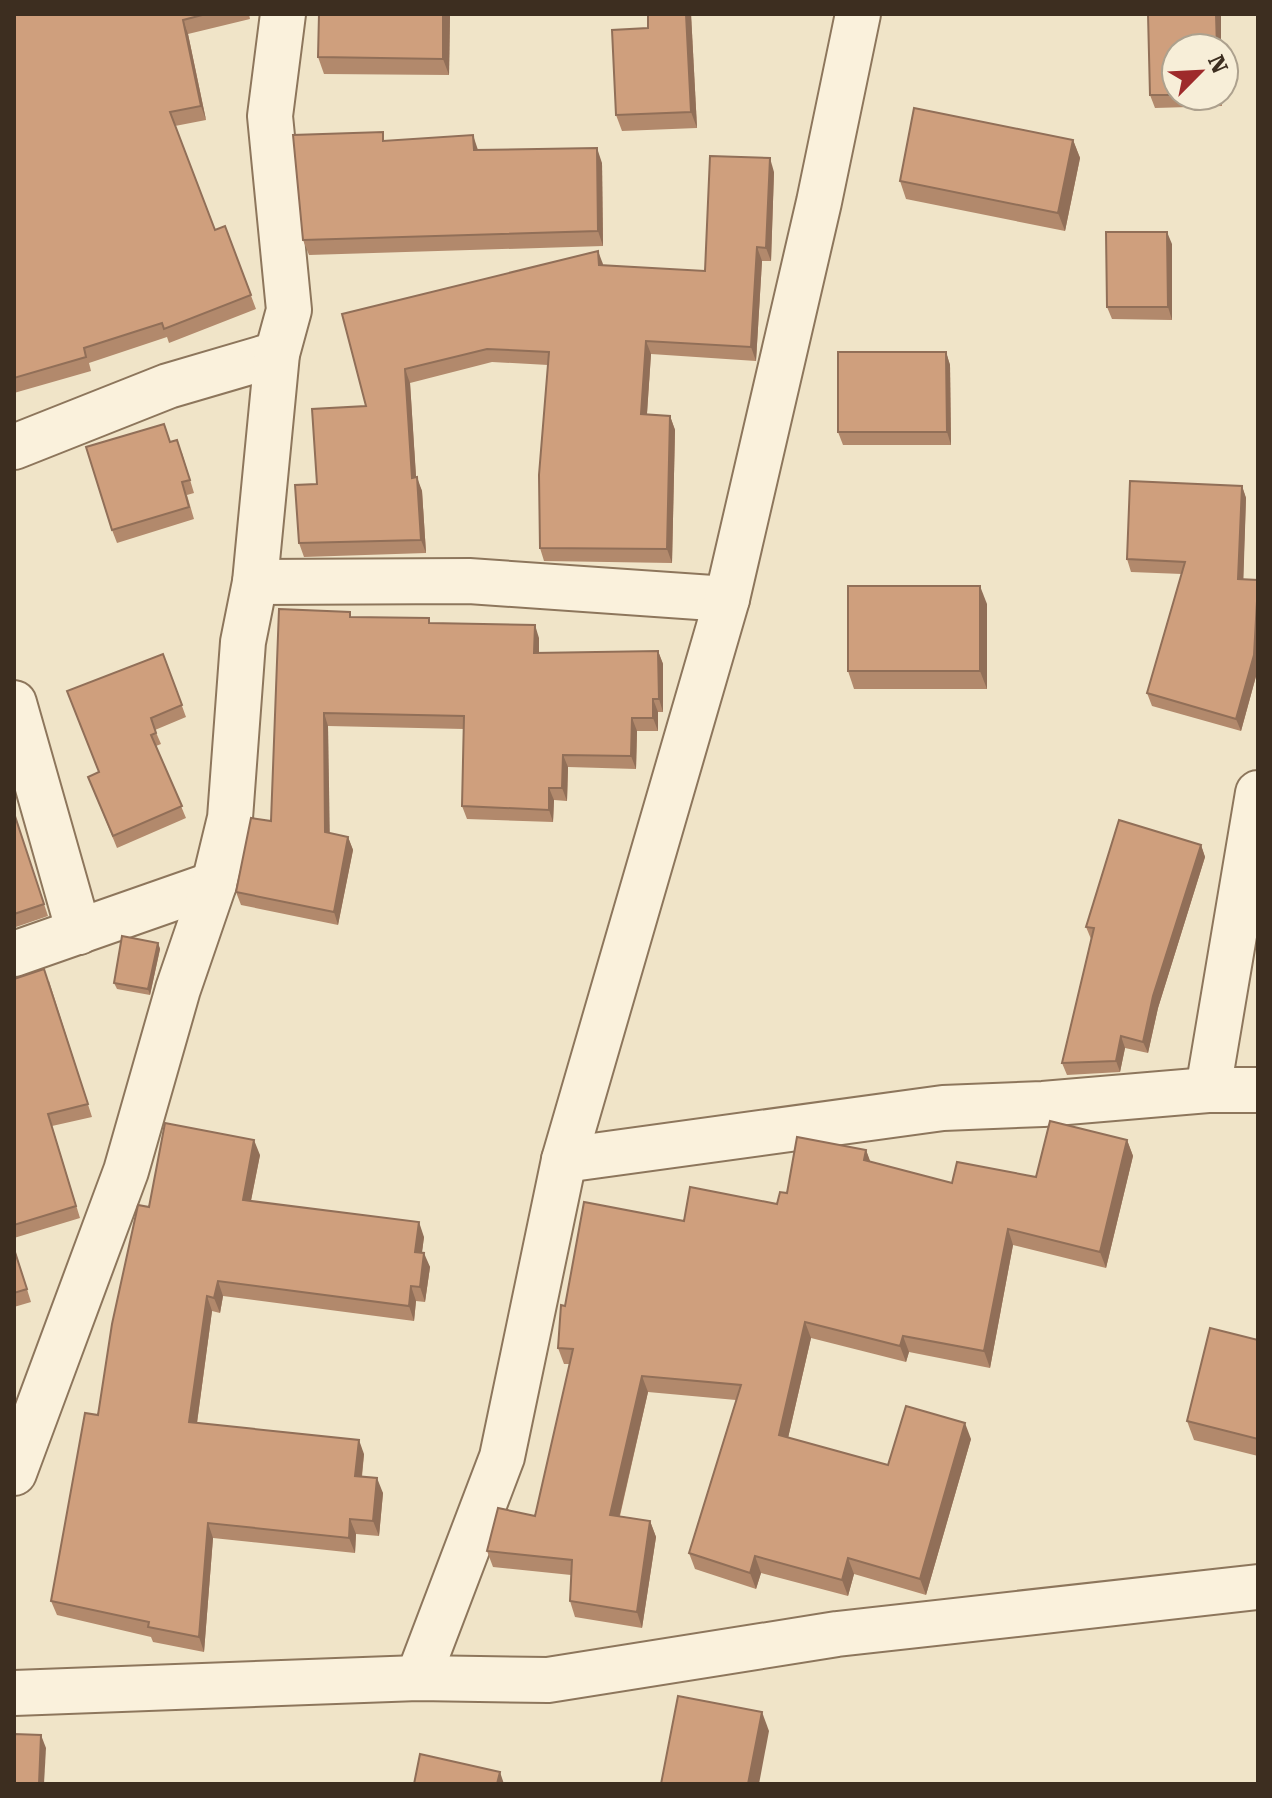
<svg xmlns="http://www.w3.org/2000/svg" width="1272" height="1798" font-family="'Roboto Serif',serif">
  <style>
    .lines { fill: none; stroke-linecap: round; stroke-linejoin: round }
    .minor-casing { stroke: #8d765c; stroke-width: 48 }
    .minor { stroke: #faf1dc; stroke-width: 44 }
    .wall { fill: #b2896c }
    .shaded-wall { fill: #916f58 }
    .building { fill: #cf9f7d; stroke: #916f58; stroke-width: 2 }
  </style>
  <rect width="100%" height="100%" fill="#f0e4c8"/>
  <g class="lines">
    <defs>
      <g id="minor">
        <polyline points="14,447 168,386 277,354"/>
        <polyline points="255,582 469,581 727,599"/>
        <polyline points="14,703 79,932"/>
        <polyline points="14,954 214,884"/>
        <polyline points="1208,1090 1258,793"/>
        <polyline points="564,1160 943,1108 1043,1104 1208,1090 1258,1090"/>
        <polyline points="14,1473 126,1171 178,989 214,884 230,818 243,642 255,582 277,354 289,310 270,116 283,14"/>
        <polyline points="418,1678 502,1457 564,1160 727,599 819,202 858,14"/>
        <polyline points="14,1693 418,1678 548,1680 837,1634 1258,1587"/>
      </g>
    </defs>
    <use href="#minor" class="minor-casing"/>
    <use href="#minor" class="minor"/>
  </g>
  <g class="wall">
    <polygon points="14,14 249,14 250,19 188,34 206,120 175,126 215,230 225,226 256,309 169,343 167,337 89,363 91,371 14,393"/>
    <polygon points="319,14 450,14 449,75 324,74 318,57"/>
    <polygon points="691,14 697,128 622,131 616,115"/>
    <polygon points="1148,14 1221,14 1221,48 1176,48 1176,96 1222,96 1222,106 1155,108 1150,95"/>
    <polygon points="1073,140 1080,158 1065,231 906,199 900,181"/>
    <polygon points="386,141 602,163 603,246 309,255 303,240"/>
    <polygon points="774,172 771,261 762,261 756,361 651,354 647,414 670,416 675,430 672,563 544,561 540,548 548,365 492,362 410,383 416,478 422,491 426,553 304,557 299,543 317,484 366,406 342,314 603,265 705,271"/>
    <polygon points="1172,244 1172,320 1112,319 1107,307"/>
    <polygon points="946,352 950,365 951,445 843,445 838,432"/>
    <polygon points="171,442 182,453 194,493 187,495 194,519 117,543 112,530"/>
    <polygon points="1242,486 1246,498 1243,579 1258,580 1258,669 1241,731 1152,706 1147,693 1182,574 1131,572 1127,559"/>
    <polygon points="987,604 987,689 854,689 848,671"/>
    <polygon points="352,617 431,623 539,638 539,653 658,651 663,664 663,712 658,712 658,731 637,731 636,769 568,767 567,801 554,800 553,822 467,819 462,806 464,729 328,726 329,833 348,837 353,850 338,925 241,905 236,892 271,821"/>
    <polygon points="163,654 186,717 155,730 161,744 156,746 186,818 117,848 88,777 99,772"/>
    <polygon points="14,813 48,916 16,927 14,923"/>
    <polygon points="1201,845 1205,857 1158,1008 1148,1053 1125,1048 1120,1072 1067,1075 1062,1063 1091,939 1086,927"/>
    <polygon points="158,943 160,949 150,995 117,989 114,983"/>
    <polygon points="14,979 49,981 92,1117 52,1126 80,1218 14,1238"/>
    <polygon points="1127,1140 1133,1156 1106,1268 1013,1245 990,1368 909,1352 906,1362 811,1338 788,1438 888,1465 971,1439 926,1595 854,1574 848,1596 761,1573 756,1589 695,1569 689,1553 736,1400 648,1392 620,1516 650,1521 656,1537 642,1628 575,1617 570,1601 571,1575 493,1567 487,1551 535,1516 570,1364 564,1364 558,1348 565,1306 684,1221 777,1204 787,1193 866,1150 870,1162 952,1183 1036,1177"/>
    <polygon points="260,1155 251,1201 424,1237 422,1252 430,1267 425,1302 416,1301 414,1321 223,1296 220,1313 212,1311 197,1423 364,1454 362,1477 383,1493 379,1536 356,1534 355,1553 213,1538 204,1652 153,1642 151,1637 57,1615 51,1601 149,1207"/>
    <polygon points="14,1247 31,1302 14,1307"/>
    <polygon points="1258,1340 1258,1456 1194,1440 1187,1421"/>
  </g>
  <g class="shaded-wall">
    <polygon points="443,14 450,14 449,75 443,59"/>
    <polygon points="686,14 691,14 697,128 691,112"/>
    <polygon points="1216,14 1221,14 1221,48 1217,48"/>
    <polygon points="183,20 188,34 206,120 201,106"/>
    <polygon points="473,135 478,150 474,150"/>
    <polygon points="1073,140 1080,158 1065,231 1058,213"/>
    <polygon points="597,148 602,163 603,246 598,231"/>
    <polygon points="770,158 774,172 771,261 766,248"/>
    <polygon points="1167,232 1172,244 1172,320 1168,307"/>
    <polygon points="757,247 762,261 756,361 751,347"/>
    <polygon points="598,251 603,264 604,278 599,265"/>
    <polygon points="646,341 651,354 646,427 641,414"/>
    <polygon points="946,352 950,365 951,445 947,432"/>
    <polygon points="405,369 410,383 417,491 412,478"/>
    <polygon points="670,416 675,430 672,563 667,549"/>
    <polygon points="417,477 422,491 426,553 421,540"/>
    <polygon points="1242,486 1246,498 1243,592 1238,579"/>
    <polygon points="1258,583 1258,669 1241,731 1236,719"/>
    <polygon points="980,586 987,604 987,689 980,671"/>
    <polygon points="535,625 539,638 539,666 534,653"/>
    <polygon points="658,651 663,664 663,712 659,699"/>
    <polygon points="653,699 658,712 658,731 653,718"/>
    <polygon points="324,713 328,726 330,845 325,832"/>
    <polygon points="632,718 637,731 636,769 631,756"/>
    <polygon points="563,755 568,767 567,801 562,788"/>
    <polygon points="549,788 554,800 553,822 549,810"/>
    <polygon points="348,837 353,850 338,925 334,912"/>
    <polygon points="1201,845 1205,857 1158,1008 1148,1053 1143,1042 1153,996"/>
    <polygon points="158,943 160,949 150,995 148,989"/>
    <polygon points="1121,1036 1125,1048 1120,1072 1116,1061"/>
    <polygon points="254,1140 260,1155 248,1215 243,1200"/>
    <polygon points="1127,1140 1133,1156 1106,1268 1100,1252"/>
    <polygon points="866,1150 872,1166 864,1160"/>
    <polygon points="419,1222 424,1237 420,1267 415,1252"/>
    <polygon points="1008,1229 1013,1245 990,1368 984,1351"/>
    <polygon points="424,1253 430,1267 425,1302 420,1287"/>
    <polygon points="218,1281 223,1296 220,1313 214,1298"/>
    <polygon points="411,1286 416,1301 414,1321 409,1306"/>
    <polygon points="207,1296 212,1311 195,1437 189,1422"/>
    <polygon points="805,1322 811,1338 785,1451 779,1435"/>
    <polygon points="903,1336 909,1352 906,1362 900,1346"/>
    <polygon points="642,1376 648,1392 616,1531 610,1515"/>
    <polygon points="965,1423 971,1439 926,1595 920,1579"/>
    <polygon points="359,1440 364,1454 360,1491 355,1476"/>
    <polygon points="377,1478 383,1493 379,1536 373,1521"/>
    <polygon points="350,1519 356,1534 355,1553 349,1538"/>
    <polygon points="650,1521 656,1537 642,1628 637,1612"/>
    <polygon points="208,1523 213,1538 204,1652 199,1637"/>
    <polygon points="755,1556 761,1573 756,1589 750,1573"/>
    <polygon points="848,1558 854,1574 848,1596 842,1580"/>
    <polygon points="762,1712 769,1731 759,1784 748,1784"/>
    <polygon points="41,1735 46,1748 44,1784 39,1784"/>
    <polygon points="500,1772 504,1784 497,1784"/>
  </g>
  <g class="building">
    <polygon points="14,14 206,14 183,20 201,106 170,112 215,230 225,226 251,295 164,329 162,323 84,348 86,357 14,378"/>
    <polygon points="319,14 443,14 443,59 318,57"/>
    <polygon points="648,14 686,14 691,112 616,115 612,30 648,28"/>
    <polygon points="1148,14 1216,14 1217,48 1176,48 1176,95 1150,95"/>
    <polygon points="914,108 1073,140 1058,213 900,181"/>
    <polygon points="383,132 383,141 473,135 474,150 597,148 598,231 303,240 293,135"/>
    <polygon points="710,156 770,158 766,248 757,247 751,347 646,341 641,414 670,416 667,549 540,548 539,475 549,352 487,349 405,369 412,478 417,477 421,540 299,543 295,485 317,484 312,409 366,406 342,314 598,251 599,265 705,271"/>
    <polygon points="1106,232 1167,232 1168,307 1107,307"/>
    <polygon points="838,352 946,352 947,432 838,432"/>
    <polygon points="164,424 170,442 177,440 190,480 182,482 189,507 112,530 86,447"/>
    <polygon points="1130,481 1242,486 1238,579 1258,580 1258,583 1254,655 1236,719 1147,693 1185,562 1127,559"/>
    <rect x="848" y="586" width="132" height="85"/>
    <polygon points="279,609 350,612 350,617 429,618 429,623 535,625 534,653 658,651 659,699 653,699 653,718 632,718 631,756 563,755 562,788 549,788 549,810 462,806 464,716 324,713 325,832 348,837 334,912 236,892 251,818 271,821"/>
    <polygon points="163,654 182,705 151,718 156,733 151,735 182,806 113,836 88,777 99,772 67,691"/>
    <polygon points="14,813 44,904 14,914"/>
    <polygon points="1119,820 1201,845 1153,996 1143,1042 1121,1036 1116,1061 1062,1063 1094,928 1086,927"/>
    <polygon points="122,936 158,943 148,989 114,983"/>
    <polygon points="44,969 88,1104 48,1114 76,1206 14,1225 14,979"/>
    <polygon points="1050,1121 1127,1140 1100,1252 1008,1229 984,1351 903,1336 900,1346 805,1322 779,1435 888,1465 906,1406 965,1423 920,1579 848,1558 842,1580 755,1556 750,1573 689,1553 741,1385 642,1376 610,1515 650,1521 637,1612 570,1601 572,1560 487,1551 498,1508 535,1516 573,1349 558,1348 561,1305 565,1306 584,1202 684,1221 690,1187 777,1204 780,1192 787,1193 797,1137 866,1150 864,1160 952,1183 957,1162 1036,1177"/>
    <polygon points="165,1123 254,1140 243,1200 419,1222 415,1252 424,1253 420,1287 411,1286 409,1306 218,1281 214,1298 207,1296 189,1422 359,1440 355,1476 377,1478 373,1521 350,1519 349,1538 208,1523 199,1637 148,1627 149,1622 51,1601 85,1413 98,1415 112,1324 138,1205 149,1207"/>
    <polygon points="14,1249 27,1289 14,1293"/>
    <polygon points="1210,1328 1258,1340 1258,1439 1187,1421"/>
    <polygon points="678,1696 762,1712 748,1784 661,1784"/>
    <polygon points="14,1734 41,1735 39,1784 14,1784"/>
    <polygon points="420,1754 500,1772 497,1784 414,1784"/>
  </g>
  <rect width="1272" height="1798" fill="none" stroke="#3d2e20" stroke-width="32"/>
  <g transform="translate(1200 72) rotate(66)"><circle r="38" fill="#f7eed8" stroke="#ada18e" stroke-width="2"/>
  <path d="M0-6L14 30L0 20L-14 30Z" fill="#9e2a2b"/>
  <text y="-12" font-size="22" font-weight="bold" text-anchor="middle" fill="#3d2e20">N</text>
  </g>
</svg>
